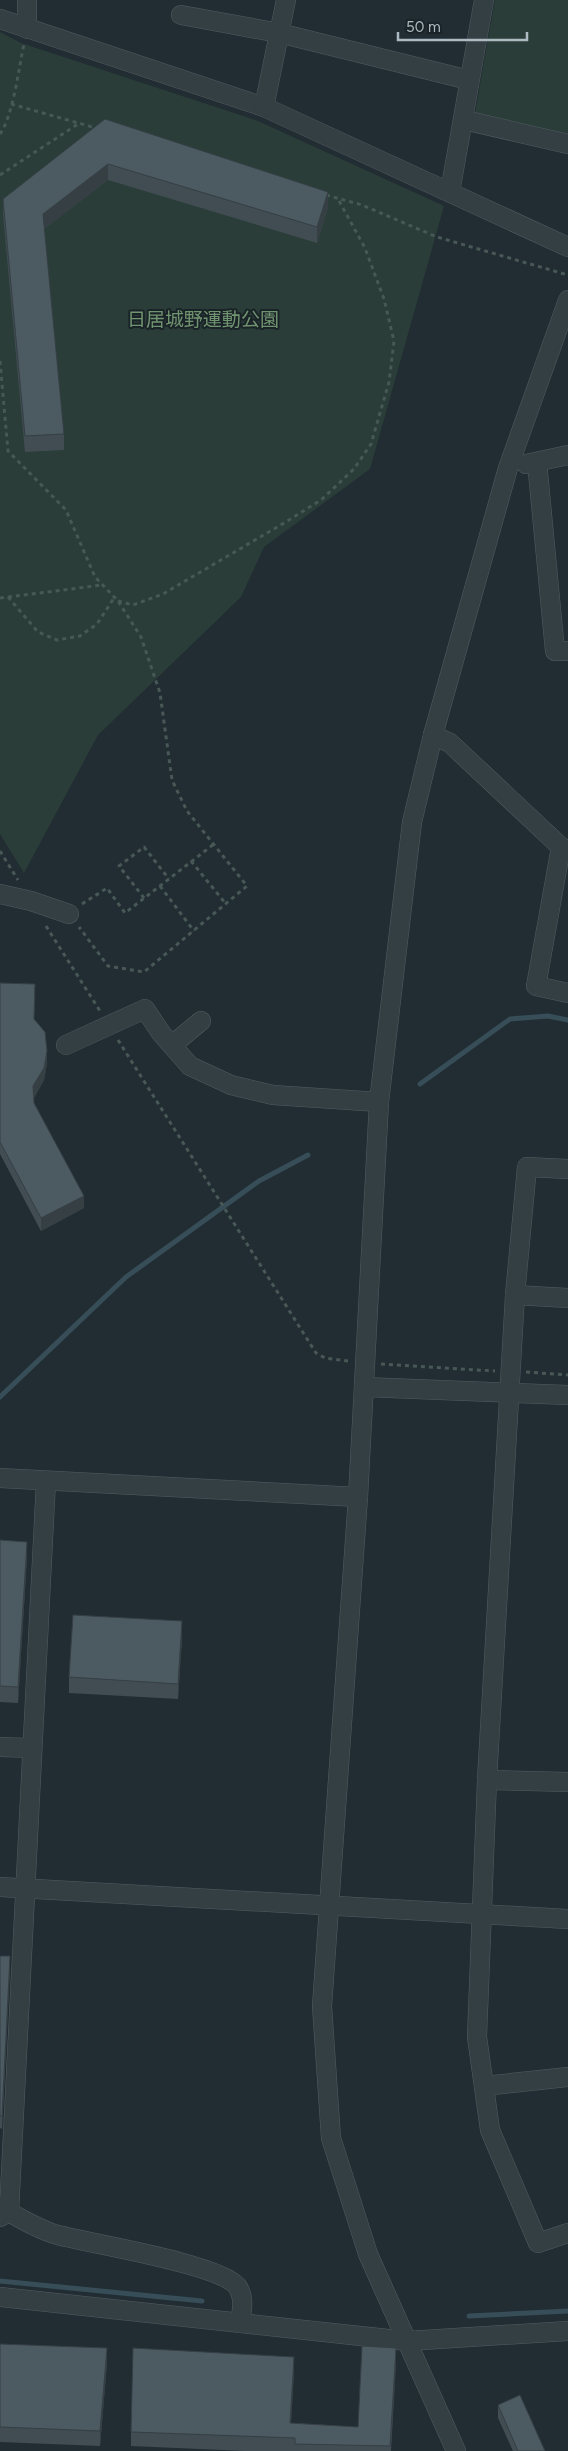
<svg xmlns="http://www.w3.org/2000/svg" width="568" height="2451" font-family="Figtree,'Noto Sans JP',sans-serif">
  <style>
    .green { fill: #2a3d38 }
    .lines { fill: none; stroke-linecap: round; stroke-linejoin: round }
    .stream { stroke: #374d58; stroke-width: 5 }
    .minor-casing { stroke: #525c62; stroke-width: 20 }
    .path { stroke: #475856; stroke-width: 3; stroke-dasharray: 4 4; stroke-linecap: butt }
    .minor { stroke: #343f44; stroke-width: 19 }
    .wall { fill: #414d53 }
    .shaded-wall { fill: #353f44 }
    .building { fill: #4c5a61; stroke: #353f44 }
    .labels { text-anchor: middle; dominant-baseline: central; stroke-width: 4; stroke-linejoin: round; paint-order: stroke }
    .park-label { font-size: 19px; fill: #719470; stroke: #1a2328 }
  </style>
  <rect width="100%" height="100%" fill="#212d33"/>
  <g class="green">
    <polygon points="495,0 568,0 568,136 475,113"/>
    <polygon points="0,32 21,43 258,121 444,206 370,469 264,547 241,597 98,735 24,873 0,834"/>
  </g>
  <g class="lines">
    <g class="stream">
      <polyline points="420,1084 510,1019 548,1016 568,1020"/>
      <polyline points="0,1397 126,1277 259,1181 308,1155"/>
      <polyline points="0,2281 202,2301"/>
      <polyline points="469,2316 568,2311"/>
    </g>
    <defs>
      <g id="minor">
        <polyline points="181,15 279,33 469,80"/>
        <polyline points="0,19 264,107 568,247"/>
        <polyline points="27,29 27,0"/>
        <polyline points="264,107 286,0"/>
        <polyline points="464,120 568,144"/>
        <polyline points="450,192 484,0"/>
        <polyline points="537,462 555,651 568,651"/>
        <polyline points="526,464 568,455"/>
        <polyline points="433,735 450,743 561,847 568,850"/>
        <polyline points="561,847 536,986 568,993"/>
        <polyline points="0,894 31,901 69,914"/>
        <polyline points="66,1045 145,1009 161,1033 190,1066 231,1085 273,1095 379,1102"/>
        <polyline points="172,1045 201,1021"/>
        <polyline points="515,1295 527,1167 568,1169"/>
        <polyline points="568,1298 515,1295 487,1780 477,2037 490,2130 538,2243 568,2233"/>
        <polyline points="364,1387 568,1395"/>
        <polyline points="0,1478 358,1497"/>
        <polyline points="0,1747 32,1748"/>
        <polyline points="487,1780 568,1782"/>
        <polyline points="0,1887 568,1919"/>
        <polyline points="484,2086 568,2077"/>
        <path d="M0,2207c18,10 39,23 58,28 34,9 161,29 179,51 8,11 5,25 3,37"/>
        <polyline points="0,2217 9,2212 46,1481"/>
        <polyline points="0,2297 407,2341 568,2331"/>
        <polyline points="456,2451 368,2254 331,2138 322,2006 358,1497 379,1102 412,822 433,735 508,468 568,300"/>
      </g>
    </defs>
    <use href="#minor" class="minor-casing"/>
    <g class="path">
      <polyline points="11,104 96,128"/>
      <path d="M0,134c13,-18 19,-67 24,-90"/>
      <polyline points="0,175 78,124"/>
      <polyline points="326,195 362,205 437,237 568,275"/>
      <polyline points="0,361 8,451 66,510 95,577 118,601 141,637 160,693 172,780 187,811 247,886 144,972 108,966 79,927"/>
      <polyline points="8,597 38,632 57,640 80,636 97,624 114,598"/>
      <polyline points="0,598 102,585"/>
      <polyline points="118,601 133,605 163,594 284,523 321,500 354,469 371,444 389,382 394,341 384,299 365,248 338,199"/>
      <polyline points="0,851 18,880"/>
      <polyline points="191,861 226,904"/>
      <polyline points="160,886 194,931"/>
      <polyline points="144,898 119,866 144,847 169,879"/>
      <polyline points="82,904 107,888 125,913 214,844"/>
      <polyline points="46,926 100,1011"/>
      <polyline points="118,1040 316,1353 325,1358 348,1361"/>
      <polyline points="381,1364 495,1371"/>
      <polyline points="526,1372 568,1375"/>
    </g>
    <use href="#minor" class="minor"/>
  </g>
  <g class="wall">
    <polygon points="105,119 328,208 317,243 108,180 44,229 64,434 64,450 25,452 3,215 3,199"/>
    <polygon points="0,983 35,997 34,1020 47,1063 44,1080 34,1098 34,1103 84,1208 41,1231 0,1154"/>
    <polygon points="0,1540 27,1557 18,1703 0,1702"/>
    <polygon points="182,1637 178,1699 69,1693 69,1677"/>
    <polygon points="0,1956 10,1969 2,2129 0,2128"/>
    <polygon points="0,2344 107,2363 100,2446 0,2442"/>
    <polygon points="396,2363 391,2451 245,2451 131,2446 131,2432 294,2372 291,2423 358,2427"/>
    <polygon points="498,2405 545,2451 513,2451 498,2418"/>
  </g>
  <g class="shaded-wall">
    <polygon points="108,164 108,180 43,230 43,214"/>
    <polygon points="328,192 328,208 317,243 317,227"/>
    <polygon points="47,1051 47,1063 44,1080 33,1099 33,1086"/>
    <polygon points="84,1196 84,1208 41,1231 41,1218"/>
    <polygon points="27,1542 27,1557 18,1703 18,1687"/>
    <polygon points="182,1621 182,1637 178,1699 178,1684"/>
    <polygon points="10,1956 10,1969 2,2129 2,2116"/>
    <polygon points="107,2348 107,2363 100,2446 100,2431"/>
    <polygon points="396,2348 396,2363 390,2451"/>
    <polygon points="294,2357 294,2372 290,2438 290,2423"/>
  </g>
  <g class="building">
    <polygon points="105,119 328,192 317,227 108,164 43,214 64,434 25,436 3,199"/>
    <polygon points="0,983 35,984 34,1019 45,1032 47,1051 44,1068 33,1086 34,1103 84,1196 41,1218 0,1142"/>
    <polygon points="0,1540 27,1542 18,1687 0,1686"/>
    <polygon points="73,1615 182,1621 178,1684 69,1677"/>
    <polygon points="0,1956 10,1956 2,2116 0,2116"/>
    <polygon points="0,2344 107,2348 100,2431 0,2427"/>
    <polygon points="362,2346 396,2348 390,2446 295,2444 295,2438 131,2432 133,2348 294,2357 290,2423 358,2427"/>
    <polygon points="520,2395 545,2451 518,2451 498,2405"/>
  </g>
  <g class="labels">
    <g class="park-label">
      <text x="203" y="319">日居城野運動公園</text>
    </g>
  </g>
  <path d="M398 32v8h129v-8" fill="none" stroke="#aebac1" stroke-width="2.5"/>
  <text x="406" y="32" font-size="15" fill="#aebac1" stroke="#1a2328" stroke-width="4" paint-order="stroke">50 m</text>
</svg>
